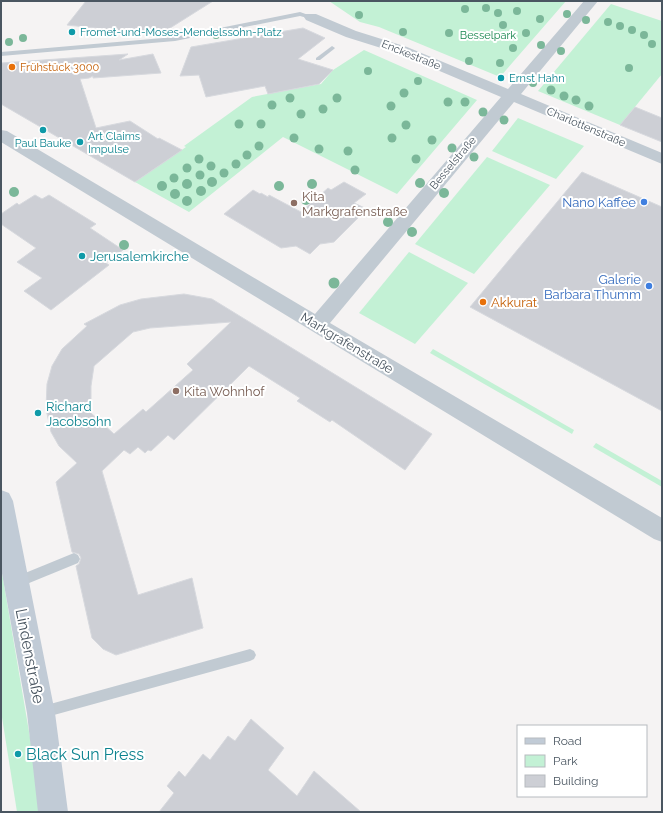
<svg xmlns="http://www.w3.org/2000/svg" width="663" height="813" font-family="Raleway,sans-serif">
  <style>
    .green { fill: #c3f1d5 }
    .building { fill: #cdcfd5; stroke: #d7d9de; fill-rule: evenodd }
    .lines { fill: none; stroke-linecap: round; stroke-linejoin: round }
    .lane { fill: #c1cad2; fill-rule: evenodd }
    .street { fill: #c1cad2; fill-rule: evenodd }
    .secondary { fill: #c1cbd6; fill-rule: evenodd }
    .tree { fill: #7bb799 }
    .culture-dot { fill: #0f9aa8; stroke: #fff; stroke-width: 1.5 }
    .food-dot { fill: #e8710a; stroke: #fff; stroke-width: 1.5 }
    .shop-dot { fill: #3f7fe0; stroke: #fff; stroke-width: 1.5 }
    .education-dot { fill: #8d6e63; stroke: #fff; stroke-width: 1.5 }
    .labels { text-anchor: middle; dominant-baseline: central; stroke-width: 4; stroke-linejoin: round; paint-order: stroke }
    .far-culture-label { font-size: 11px; fill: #0d838f; stroke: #fff; text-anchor: start }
    .far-park-label { font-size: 11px; fill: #17864f; stroke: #fff }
    .far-street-label { font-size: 11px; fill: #4a5661; stroke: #fff }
    .far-food-label { font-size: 11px; fill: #c56008; stroke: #fff; text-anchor: start }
    .education-label { font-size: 13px; fill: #785e54; stroke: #fff; text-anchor: start }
    .shop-label { font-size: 13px; fill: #366cbe; stroke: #fff; text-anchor: end }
    .culture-label { font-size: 13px; fill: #0d838f; stroke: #fff; text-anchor: start }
    .food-label { font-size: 13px; fill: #c56008; stroke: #fff; text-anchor: start }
    .street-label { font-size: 13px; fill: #4a5661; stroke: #fff }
    .near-street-label { font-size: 16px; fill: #4a5661; stroke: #fff }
    .near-culture-label { font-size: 16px; fill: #0d838f; stroke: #fff; text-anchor: start }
  </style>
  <rect width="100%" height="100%" fill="#f5f3f3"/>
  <g class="green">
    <polygon points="329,1 566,1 500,77 379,27 360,22"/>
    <polygon points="611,4 662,21 662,74 620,125 538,91"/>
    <polygon points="364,50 477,100 397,194 283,137 189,212 135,182 186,147 184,146 252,97 321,84 333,70"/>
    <polygon points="518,118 584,146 556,179 492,151"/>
    <polygon points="487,157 550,185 474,274 415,244"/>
    <polygon points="409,252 468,283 415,344 359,313"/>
    <polygon points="433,349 574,430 572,434 430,353"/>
    <polygon points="596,443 662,481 662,487 593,447"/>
    <polygon points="1,567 34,761 40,812 17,812 1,711"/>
  </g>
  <g class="building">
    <polygon points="86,1 213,1 159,35 67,25"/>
    <polygon points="303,28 325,38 298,59 333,70 319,84 268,94 265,86 206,97 199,75 180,76 191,47"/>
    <polygon points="128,54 119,60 153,54 161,73 93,78 93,76 89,78 80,79 96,128 130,121 158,139 159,138 182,150 135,182 1,104 1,63"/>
    <polygon points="635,107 662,118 662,142 620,125"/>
    <polygon points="582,172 662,207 662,411 470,307"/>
    <polygon points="344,182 366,194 354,203 367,209 334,242 320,244 310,254 296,246 281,248 224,214 253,190 260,194 261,193 268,197 269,195 301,212 328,188 331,190"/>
    <polygon points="35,195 42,199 49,195 96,224 90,228 123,250 106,263 109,265 51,310 24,291 42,278 17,262 36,248 1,224 1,214 17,203 19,205"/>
    <path d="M184,294l28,5 220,135 -27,36 -73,-50 -2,2 -33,-21 3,-3 -51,-32 -75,74 -6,-5 -17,16 -3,-1 -3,3 -7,-6 -8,7 -6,-4 -22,21 36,124 54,-17 11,50 -87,27 -13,-6 -11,-11 -16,-72 3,-2 2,-6 -2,-4 -7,-2 -16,-70 21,-19 -18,-17 -8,-14 -5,-23 1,-25 5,-18 10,-17 25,-23 -3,-2 36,-19 21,-6zM231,322l-44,42 6,6 -47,42 -3,-3 -29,25 -23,-21v-27l3,-20 39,-34 17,-4z"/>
    <polygon points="251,719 284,748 268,770 297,796 314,771 361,812 159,812 174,793 167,786 179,771 185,777 203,754 210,760 228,736 235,741"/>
  </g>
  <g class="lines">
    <g class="lane">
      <polygon points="300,12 314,17 311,19 300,16 175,41 1,56 1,52 175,37"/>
      <polygon points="332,46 335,48 334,49 320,60 316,60 316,58"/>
      <polygon points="74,553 78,555 80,559 78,563 17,588 13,586 11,582 13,578"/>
      <polygon points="250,649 254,651 256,655 254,659 250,661 43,718 38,717 37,712 38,707 43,706"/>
    </g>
    <polygon class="street" points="584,1 598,1 521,94 662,153 662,164 514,102 330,323 662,518 662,542 654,539 1,142 1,130 7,131 315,314 501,97 397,53 346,37 306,20 304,17 306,14 316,14 356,31 407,47 508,89"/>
    <polygon class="secondary" points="1,490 9,493 13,501 55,713 68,812 38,812 27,713 1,568"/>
  </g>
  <g class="tree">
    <circle cx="486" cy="8" r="4"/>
    <circle cx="465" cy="9" r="4"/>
    <circle cx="517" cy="11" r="4"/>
    <circle cx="498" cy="13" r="4"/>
    <circle cx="567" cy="14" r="4"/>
    <circle cx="359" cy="15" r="4"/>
    <circle cx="540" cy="19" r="4"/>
    <circle cx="586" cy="20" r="4"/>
    <circle cx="608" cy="22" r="4"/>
    <circle cx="503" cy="25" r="4"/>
    <circle cx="620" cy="26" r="4"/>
    <circle cx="632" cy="30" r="4"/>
    <circle cx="403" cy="32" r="4"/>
    <circle cx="449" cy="33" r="4"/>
    <circle cx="526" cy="33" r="4"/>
    <circle cx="216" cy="35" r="4"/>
    <circle cx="644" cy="35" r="4"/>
    <circle cx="23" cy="38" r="4"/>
    <circle cx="9" cy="42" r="4"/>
    <circle cx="652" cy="44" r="4"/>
    <circle cx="541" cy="45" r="4"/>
    <circle cx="513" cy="48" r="4"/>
    <circle cx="561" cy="51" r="4"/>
    <circle cx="469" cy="61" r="4"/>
    <circle cx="500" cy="63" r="4"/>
    <circle cx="629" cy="68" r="4"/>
    <circle cx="368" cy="71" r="4"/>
    <circle cx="513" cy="76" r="4"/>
    <circle cx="418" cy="81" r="4"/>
    <circle cx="533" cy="83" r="4"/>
    <circle cx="551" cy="90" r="4.5"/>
    <circle cx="404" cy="93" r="4.5"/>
    <circle cx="564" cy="96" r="4.5"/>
    <circle cx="290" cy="98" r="4.5"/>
    <circle cx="337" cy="98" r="4.5"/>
    <circle cx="576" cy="100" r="4.5"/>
    <circle cx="448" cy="102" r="4.5"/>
    <circle cx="465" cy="102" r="4.5"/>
    <circle cx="272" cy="105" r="4.5"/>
    <circle cx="391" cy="106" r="4.5"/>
    <circle cx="589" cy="106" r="4.5"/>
    <circle cx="323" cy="109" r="4.5"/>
    <circle cx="483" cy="112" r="4.5"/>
    <circle cx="301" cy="114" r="4.5"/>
    <circle cx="504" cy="120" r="4.5"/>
    <circle cx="239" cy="124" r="4.5"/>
    <circle cx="261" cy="124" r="4.5"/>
    <circle cx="406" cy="125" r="4.5"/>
    <circle cx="294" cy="138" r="4.5"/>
    <circle cx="392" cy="138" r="4.5"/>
    <circle cx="432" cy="140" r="4.5"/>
    <circle cx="259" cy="146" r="4.5"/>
    <circle cx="452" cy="148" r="4.5"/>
    <circle cx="319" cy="149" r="4.5"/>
    <circle cx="348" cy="151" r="4.5"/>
    <circle cx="247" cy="155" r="4.5"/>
    <circle cx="474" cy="157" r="4.5"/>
    <circle cx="199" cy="159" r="4.5"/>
    <circle cx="416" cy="159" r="4.5"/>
    <circle cx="236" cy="164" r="4.5"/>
    <circle cx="211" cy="166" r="4.5"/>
    <circle cx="187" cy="168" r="4.5"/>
    <circle cx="355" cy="170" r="4.5"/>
    <circle cx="224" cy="173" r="4.5"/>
    <circle cx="200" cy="175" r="4.5"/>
    <circle cx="174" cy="178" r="4.5"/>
    <circle cx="212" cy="182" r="5"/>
    <circle cx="420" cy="183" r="5"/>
    <circle cx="187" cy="184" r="5"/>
    <circle cx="312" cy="184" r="5"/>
    <circle cx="162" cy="186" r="5"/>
    <circle cx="279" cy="186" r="5"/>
    <circle cx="201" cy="191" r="5"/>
    <circle cx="14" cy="192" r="5"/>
    <circle cx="444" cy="193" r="5"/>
    <circle cx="175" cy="194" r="5"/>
    <circle cx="306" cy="200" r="5"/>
    <circle cx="187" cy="201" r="5"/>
    <circle cx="388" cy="222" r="5"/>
    <circle cx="412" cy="232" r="5"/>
    <circle cx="124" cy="245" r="5"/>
    <circle cx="334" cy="283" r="5.5"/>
  </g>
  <g class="culture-dot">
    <circle cx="72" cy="32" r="4"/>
    <circle cx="501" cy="78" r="4"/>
    <circle cx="43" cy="130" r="4"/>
    <circle cx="80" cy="142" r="4"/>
    <circle cx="82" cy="256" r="4"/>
    <circle cx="38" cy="413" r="4"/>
    <circle cx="18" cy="754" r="4"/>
  </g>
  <g class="food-dot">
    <circle cx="12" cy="67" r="4"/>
    <circle cx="483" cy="302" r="4"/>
  </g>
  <g class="shop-dot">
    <circle cx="644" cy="202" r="4"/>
    <circle cx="649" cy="286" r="4"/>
  </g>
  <g class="education-dot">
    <circle cx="294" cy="203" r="4"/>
    <circle cx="176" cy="391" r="4"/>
  </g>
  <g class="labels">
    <g class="far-culture-label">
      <text x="80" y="32">Fromet-und-Moses-Mendelssohn-Platz</text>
      <text x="509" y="78">Ernst Hahn</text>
      <text x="88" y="136">Art Claims<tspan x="88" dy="13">Impulse</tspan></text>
      <text x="43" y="143" text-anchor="middle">Paul Bauke</text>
    </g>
    <g class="far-park-label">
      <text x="488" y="35">Besselpark</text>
    </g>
    <g class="far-street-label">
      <text transform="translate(411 55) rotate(22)">Enckestraße</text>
      <text transform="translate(586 127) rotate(23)">Charlottenstraße</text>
      <text transform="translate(453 163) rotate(-50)">Besselstraße</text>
    </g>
    <g class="far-food-label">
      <text x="20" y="67">Frühstück 3000</text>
    </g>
    <g class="education-label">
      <text x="302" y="196">Kita<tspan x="302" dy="15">Markgrafenstraße</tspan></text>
      <text x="184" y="391">Kita Wohnhof</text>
    </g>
    <g class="shop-label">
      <text x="636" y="202">Nano Kaffee</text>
      <text x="641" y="279">Galerie<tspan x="641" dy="15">Barbara Thumm</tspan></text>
    </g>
    <g class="culture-label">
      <text x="90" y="256">Jerusalemkirche</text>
      <text x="46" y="406">Richard<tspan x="46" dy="15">Jacobsohn</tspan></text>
    </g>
    <g class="food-label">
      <text x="491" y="302">Akkurat</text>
    </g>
    <g class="street-label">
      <text transform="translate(347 343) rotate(31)">Markgrafenstraße</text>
    </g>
    <g class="near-street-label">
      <text transform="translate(30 656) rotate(79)">Lindenstraße</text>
    </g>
    <g class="near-culture-label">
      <text x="26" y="754">Black Sun Press</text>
    </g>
  </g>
  <rect width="663" height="813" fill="none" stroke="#4a5661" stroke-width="4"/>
  <rect x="517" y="725" width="130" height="72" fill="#ffffff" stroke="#b7bbc0"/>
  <rect x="525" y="738" width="20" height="6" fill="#c1cbd6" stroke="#b7bbc0"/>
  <text x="553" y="745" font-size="12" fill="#4a5661">Road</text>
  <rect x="525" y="755" width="20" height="12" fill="#c3f1d5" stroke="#b7bbc0"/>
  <text x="553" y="765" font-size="12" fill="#4a5661">Park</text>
  <rect x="525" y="775" width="20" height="12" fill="#cdcfd5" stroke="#b7bbc0"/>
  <text x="553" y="785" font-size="12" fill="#4a5661">Building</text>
</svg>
